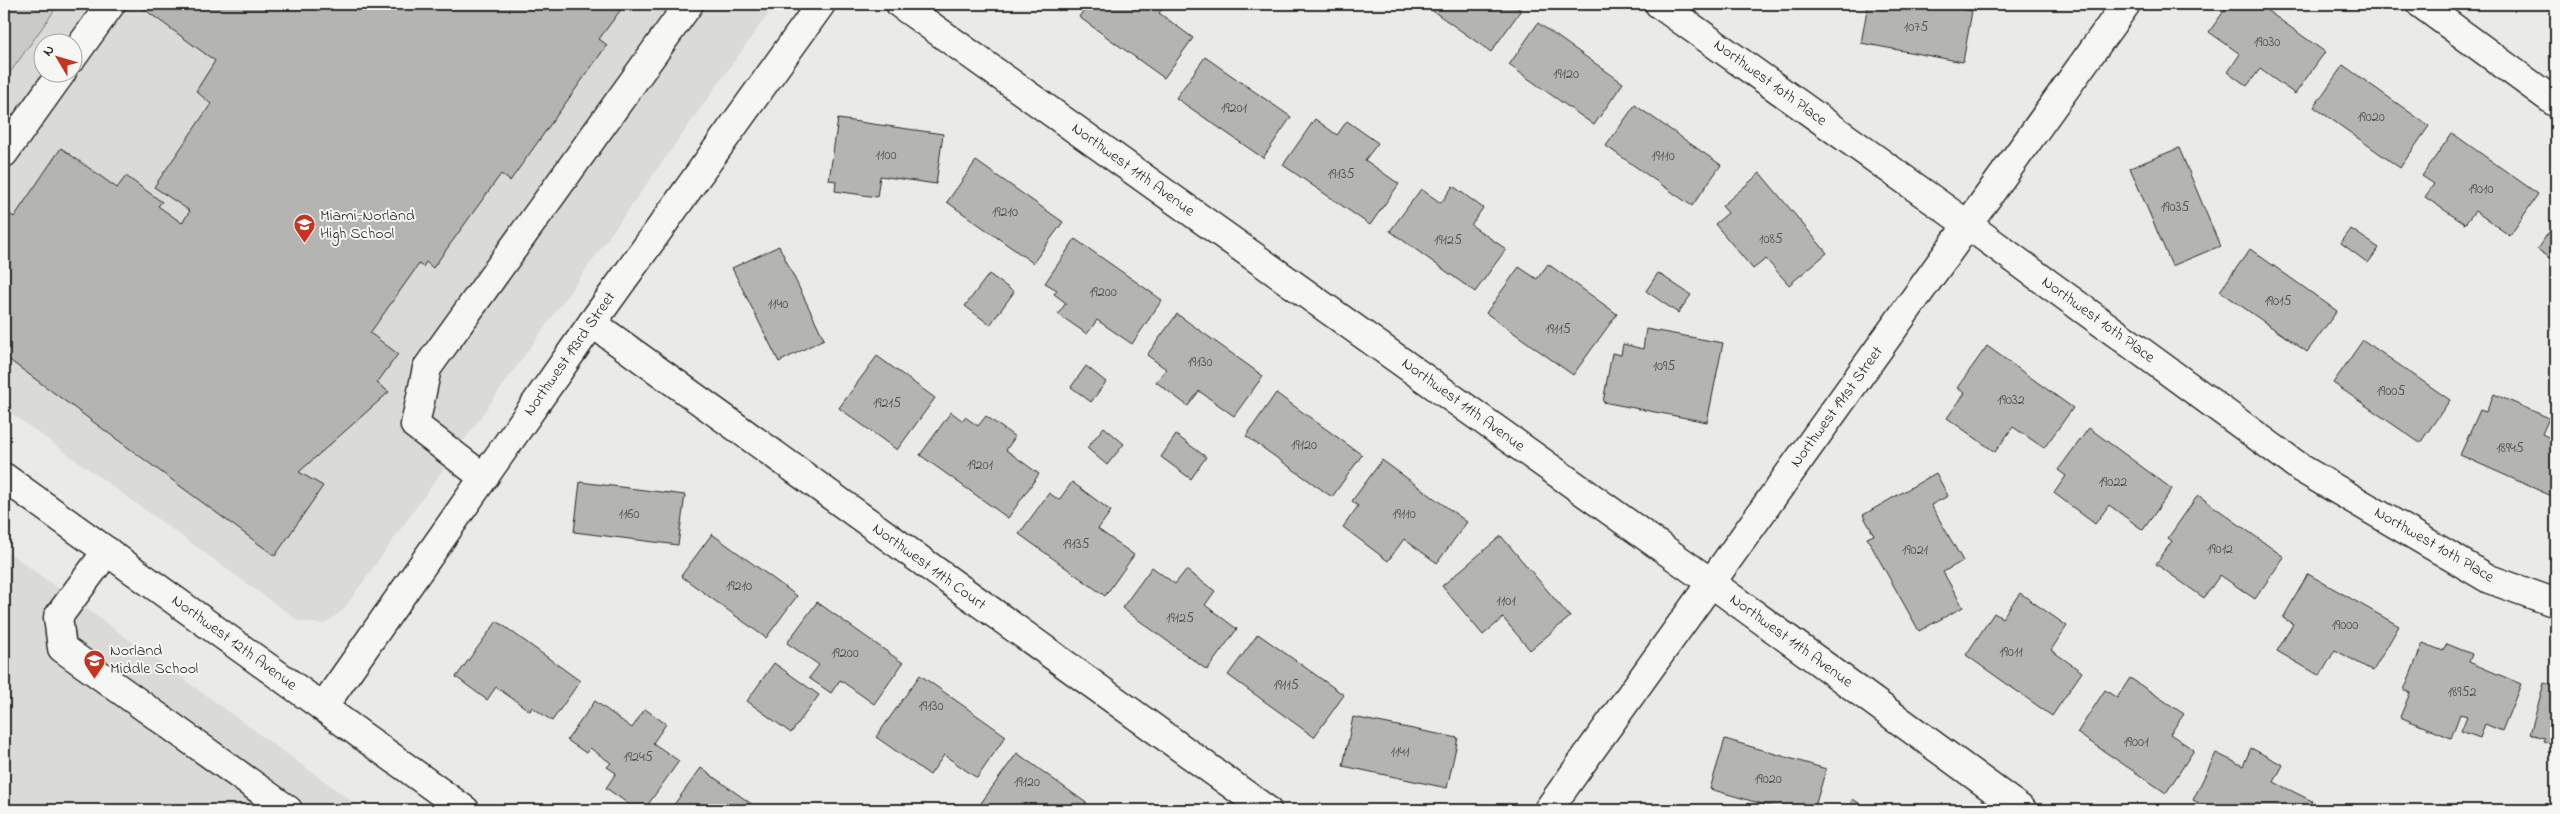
<svg xmlns="http://www.w3.org/2000/svg" width="2560" height="814" font-family="'Indie Flower',sans-serif">
  <style>
    .built { fill: #dadad6; fill-rule: evenodd }
    .park { fill: #cacac7; stroke: #7a7a79 }
    .building { fill: #b4b4b1; stroke: #2b2b2b }
    .lines { fill: none; stroke-linecap: round; stroke-linejoin: round }
    .minor-casing { stroke: #2b2b2b; stroke-width: 31 }
    .minor { stroke: #f6f6f2; stroke-width: 28 }
    .labels { text-anchor: middle; dominant-baseline: central; stroke-width: 4; stroke-linejoin: round; paint-order: stroke }
    .number-label { font-size: 14px; fill: #4d4d4c }
    .street-label { font-size: 16px; fill: #2b2b2b; stroke: #f6f6f2 }
    .poi-label { font-size: 16px; fill: #2b2b2b; stroke: #f6f6f2; text-anchor: start }
  </style>
  <rect width="100%" height="100%" fill="#eaeae6"/>
  <filter id="ink" filterUnits="userSpaceOnUse"><feTurbulence type="fractalNoise" baseFrequency=".02" numOctaves="2"/><feDisplacementMap in="SourceGraphic" scale="10" xChannelSelector="R" yChannelSelector="G"/><feConvolveMatrix kernelMatrix="1 2 1 2 8 2 1 2 1" color-interpolation-filters="sRGB"/></filter>
  <g filter="url(#ink)">
    <g class="built">
      <path d="M59,4h716l-432,606 -19,14 -25,-3 -295,-213v-327zM42,42h30v30h-30z"/>
      <polygon points="4,549 364,810 4,810"/>
    </g>
    <polygon class="park" points="4,4 59,4 4,81"/>
    <g class="building">
      <polygon points="148,4 625,4 599,39 607,45 510,181 501,174 433,268 426,262 423,267 419,264 370,333 398,354 377,383 389,392 299,472 323,486 275,556 4,356 4,210 14,217 61,148 117,188 126,176 162,202 158,206 182,223 190,211 154,187 211,104 196,91 215,61 144,9"/>
      <polygon points="1088,4 1166,4 1159,13 1193,38 1164,78 1079,17"/>
      <polygon points="1423,4 1512,4 1521,10 1491,52"/>
      <polygon points="1868,4 1933,4 1972,11 1963,62 1861,43"/>
      <polygon points="2229,4 2258,4 2325,52 2295,94 2260,69 2247,86 2228,72 2240,54 2209,32"/>
      <polygon points="1538,23 1623,83 1594,125 1509,65"/>
      <polygon points="1205,57 1291,117 1263,158 1176,98"/>
      <polygon points="2343,65 2429,126 2400,168 2314,107"/>
      <polygon points="1635,105 1721,165 1692,206 1606,146"/>
      <polygon points="838,119 943,134 936,184 880,176 877,197 835,191 836,181 829,180"/>
      <polygon points="1315,119 1337,135 1347,121 1378,143 1365,160 1399,184 1370,225 1283,165"/>
      <polygon points="2452,133 2538,194 2510,236 2475,211 2465,224 2425,197 2434,184 2422,176"/>
      <polygon points="2179,148 2220,246 2172,266 2130,168"/>
      <polygon points="976,161 1063,222 1033,263 947,202"/>
      <polygon points="1760,173 1827,253 1789,285 1766,259 1753,269 1715,224 1728,213 1722,206"/>
      <polygon points="1453,186 1483,208 1471,225 1506,249 1475,292 1390,231 1421,189 1441,203"/>
      <polygon points="2556,222 2556,262 2537,249"/>
      <polygon points="2351,229 2379,248 2368,263 2341,243"/>
      <polygon points="1075,239 1162,300 1132,344 1097,320 1087,334 1058,314 1066,303 1054,294 1057,290 1045,283"/>
      <polygon points="779,246 824,339 779,362 732,268"/>
      <polygon points="2250,249 2337,311 2307,352 2220,291"/>
      <polygon points="1548,264 1617,314 1573,375 1486,313 1519,267 1537,279"/>
      <polygon points="1658,273 1691,295 1678,313 1646,291"/>
      <polygon points="989,274 1014,292 990,325 965,306"/>
      <polygon points="1177,314 1263,376 1234,416 1199,391 1188,406 1156,382 1166,369 1147,355"/>
      <polygon points="1646,329 1723,343 1707,422 1603,402 1612,353 1621,355 1623,344 1643,349"/>
      <polygon points="2363,340 2450,400 2420,443 2333,383"/>
      <polygon points="1987,346 2073,408 2044,448 2013,427 1995,452 1947,418 1965,393 1957,388"/>
      <polygon points="877,356 935,398 897,450 839,408"/>
      <polygon points="1086,366 1106,382 1091,402 1071,387"/>
      <polygon points="1276,393 1362,455 1332,497 1246,436"/>
      <polygon points="2494,394 2549,418 2542,434 2556,441 2556,498 2460,455 2480,410 2486,412"/>
      <polygon points="951,412 963,421 965,417 978,426 986,416 1015,437 1006,450 1039,474 1008,518 920,455"/>
      <polygon points="1104,427 1124,444 1107,465 1087,448"/>
      <polygon points="2089,428 2172,489 2143,530 2109,505 2095,524 2054,493 2066,476 2058,470"/>
      <polygon points="1176,435 1206,457 1191,479 1161,457"/>
      <polygon points="1382,460 1467,522 1437,563 1404,539 1388,561 1343,527 1358,506 1352,501"/>
      <polygon points="1936,473 1948,496 1931,505 1963,561 1943,572 1963,607 1919,631 1867,538 1874,535 1863,515"/>
      <polygon points="580,482 685,495 678,545 574,532"/>
      <polygon points="1072,482 1111,511 1098,529 1134,555 1105,596 1019,534 1049,493 1059,500"/>
      <polygon points="2198,495 2284,557 2255,599 2220,575 2204,598 2156,564 2172,541 2168,538"/>
      <polygon points="712,534 797,596 766,638 681,576"/>
      <polygon points="1501,536 1570,617 1530,650 1503,618 1483,635 1442,586"/>
      <polygon points="1152,567 1175,584 1186,570 1215,591 1205,605 1237,629 1207,670 1122,608"/>
      <polygon points="2308,574 2399,626 2373,671 2335,650 2320,676 2277,651 2293,624 2283,618"/>
      <polygon points="2020,593 2067,626 2051,650 2082,672 2052,716 1966,655 1994,613 2002,618"/>
      <polygon points="817,602 903,663 874,704 840,680 831,693 809,678 819,665 787,643"/>
      <polygon points="497,621 580,681 552,721 532,707 530,711 496,687 487,700 456,677"/>
      <polygon points="1258,634 1344,695 1314,737 1228,675"/>
      <polygon points="2423,643 2443,651 2447,644 2472,654 2469,662 2521,684 2502,731 2485,724 2480,738 2461,731 2467,716 2460,714 2451,738 2400,717 2410,693 2404,690"/>
      <polygon points="774,663 819,695 791,733 747,701"/>
      <polygon points="920,675 1006,736 977,778 944,755 930,775 876,737"/>
      <polygon points="2130,678 2184,714 2170,734 2194,750 2166,793 2077,733 2105,690 2117,698"/>
      <polygon points="2544,683 2556,686 2556,745 2543,741 2544,738 2530,734"/>
      <polygon points="595,701 632,728 645,709 666,724 653,743 679,761 644,810 637,810 606,788 616,773 607,767 611,763 590,748 586,753 567,740"/>
      <polygon points="1353,717 1458,738 1447,788 1343,766"/>
      <polygon points="1725,739 1826,769 1814,810 1783,810 1710,789"/>
      <polygon points="2251,748 2283,765 2274,782 2312,801 2307,810 2213,810 2193,800 2216,753 2243,766"/>
      <polygon points="1017,753 1096,810 976,810"/>
      <polygon points="701,768 760,810 670,810"/>
      <polygon points="1853,799 1869,810 1845,810"/>
    </g>
    <g class="lines">
      <defs>
        <g id="minor">
          <polyline points="900,4 1710,582 2022,810"/>
          <polyline points="1659,4 1968,225 2302,469 2489,579 2556,603"/>
          <polyline points="2421,4 2556,103"/>
          <polyline points="72,58 111,4"/>
          <polyline points="4,153 62,72"/>
          <polyline points="592,323 1267,810"/>
          <polyline points="4,477 465,810"/>
          <polyline points="483,477 415,425 427,368 689,4"/>
          <polyline points="107,551 58,617 62,648 288,810"/>
          <polyline points="323,707 592,323 821,4"/>
          <polyline points="1548,810 2126,4"/>
        </g>
      </defs>
      <use href="#minor" class="minor-casing"/>
      <use href="#minor" class="minor"/>
    </g>
  </g>
  <defs>
    <symbol id="school-pin" viewBox="-11 -11 22 30"><path d="M0 17L-7.5 6A9.5 9.5 0 1 1 7.5 6Z" fill="#c8321e" stroke="#f6f6f2"/><path d="M0-5L7-2L0 1L-7-2ZM-4 1L0 2.5L4 1V4Q0 6-4 4Z" fill="#fff"/></symbol>
  </defs>
  <g fill-rule="evenodd">
    <use href="#school-pin" x="292" y="212" width="25" height="34"/>
    <use href="#school-pin" x="82" y="648" width="25" height="34"/>
  </g>
  <g class="labels">
    <g class="number-label">
      <text x="1916" y="27">1075</text>
      <text x="2267" y="42">19030</text>
      <text x="1566" y="74">19120</text>
      <text x="1234" y="108">19201</text>
      <text x="2371" y="117">19020</text>
      <text x="886" y="155">1100</text>
      <text x="1663" y="156">19110</text>
      <text x="1341" y="174">19135</text>
      <text x="2481" y="189">19010</text>
      <text x="2175" y="207">19035</text>
      <text x="1005" y="212">19210</text>
      <text x="1771" y="239">1085</text>
      <text x="1448" y="240">19125</text>
      <text x="1103" y="292">19200</text>
      <text x="2278" y="301">19015</text>
      <text x="778" y="304">1140</text>
      <text x="1558" y="329">19115</text>
      <text x="1200" y="362">19130</text>
      <text x="1664" y="366">1095</text>
      <text x="2391" y="391">19005</text>
      <text x="2011" y="400">19032</text>
      <text x="887" y="403">19215</text>
      <text x="1304" y="445">19120</text>
      <text x="2510" y="448">18945</text>
      <text x="980" y="465">19201</text>
      <text x="2113" y="482">19022</text>
      <text x="629" y="514">1160</text>
      <text x="1404" y="514">19110</text>
      <text x="1076" y="544">19135</text>
      <text x="2220" y="549">19012</text>
      <text x="1915" y="550">19021</text>
      <text x="739" y="586">19210</text>
      <text x="1506" y="601">1101</text>
      <text x="1180" y="618">19125</text>
      <text x="2345" y="625">19000</text>
      <text x="2011" y="652">19011</text>
      <text x="845" y="653">19200</text>
      <text x="1286" y="685">19115</text>
      <text x="2462" y="692">18952</text>
      <text x="931" y="706">19130</text>
      <text x="2136" y="742">19001</text>
      <text x="1400" y="752">1141</text>
      <text x="638" y="757">19245</text>
      <text x="1768" y="779">19020</text>
      <text x="1027" y="782">19120</text>
    </g>
    <g class="street-label">
      <text transform="translate(1770 83) rotate(36)">Northwest 10th Place</text>
      <text transform="translate(1133 170) rotate(36)">Northwest 11th Avenue</text>
      <text transform="translate(2098 320) rotate(36)">Northwest 10th Place</text>
      <text transform="translate(570 354) rotate(-55)">Northwest 193rd Street</text>
      <text transform="translate(1463 405) rotate(36)">Northwest 11th Avenue</text>
      <text transform="translate(1837 407) rotate(-54)">Northwest 191st Street</text>
      <text transform="translate(2434 545) rotate(30)">Northwest 10th Place</text>
      <text transform="translate(929 567) rotate(36)">Northwest 11th Court</text>
      <text transform="translate(1791 641) rotate(36)">Northwest 11th Avenue</text>
      <text transform="translate(234 643) rotate(36)">Northwest 12th Avenue</text>
    </g>
    <g class="poi-label">
      <text x="320" y="216">Miami-Norland<tspan x="320" dy="18">High School</tspan></text>
      <text x="110" y="651">Norland<tspan x="110" dy="18">Middle School</tspan></text>
    </g>
  </g>
  <rect width="2560" height="814" fill="none" stroke="#f6f6f2" stroke-width="20"/>
  <rect x="10" y="10" width="2540" height="794" fill="none" stroke="#2b2b2b" stroke-width="2" filter="url(#ink)"/>
  <g transform="translate(58 58) rotate(308)"><circle r="24" fill="#f6f6f2" stroke="#a5a5a2"/>
  <path d="M0-4L9 19L0 12L-9 19Z" fill="#c8321e"/>
  <text y="-8" font-size="14" font-weight="bold" text-anchor="middle" fill="#2b2b2b">N</text>
  </g>
</svg>
